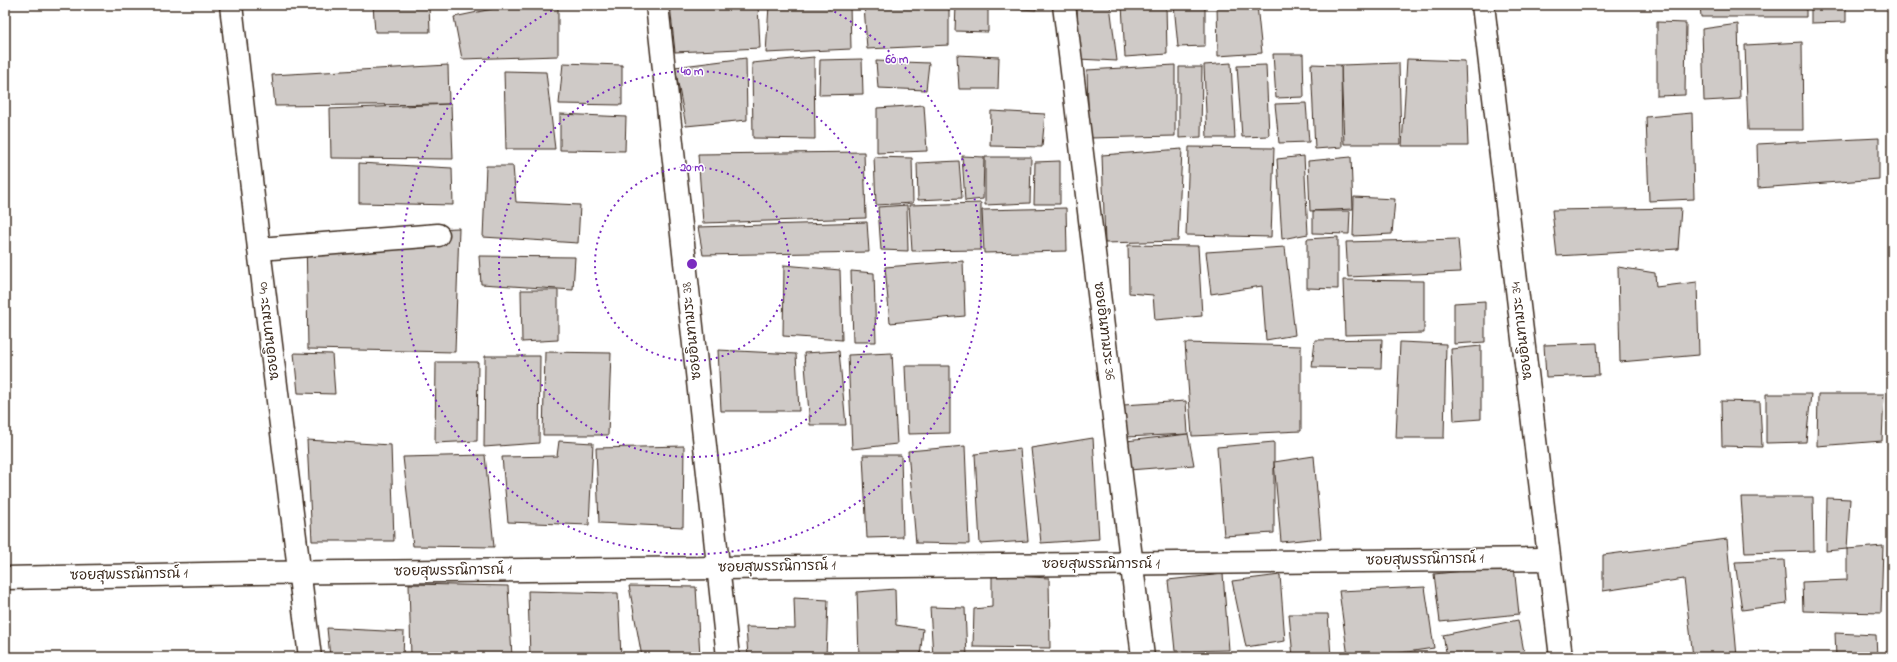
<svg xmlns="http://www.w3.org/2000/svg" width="1897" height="662" font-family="'Indie Flower','Playpen Sans Thai',sans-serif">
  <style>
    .building { fill: #cfcac7; stroke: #3b2a1e }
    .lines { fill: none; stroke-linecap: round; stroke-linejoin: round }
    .minor-casing { stroke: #3b2a1e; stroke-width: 25 }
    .minor { stroke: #fff; stroke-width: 22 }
    .ring { fill: none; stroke: #7b2cbf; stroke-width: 2; stroke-dasharray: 2 4 }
    .labels { text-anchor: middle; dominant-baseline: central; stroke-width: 3; stroke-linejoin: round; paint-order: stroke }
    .street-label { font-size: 14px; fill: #3b2a1e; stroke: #fff }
    .centre { fill: #7b2cbf; stroke: #fff; stroke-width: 2 }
    .ring-label { font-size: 12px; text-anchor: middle; font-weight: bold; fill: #7b2cbf; stroke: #fff; stroke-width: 3; stroke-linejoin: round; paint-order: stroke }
  </style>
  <rect width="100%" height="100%" fill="#fff"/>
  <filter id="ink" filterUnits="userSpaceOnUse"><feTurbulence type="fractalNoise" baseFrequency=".025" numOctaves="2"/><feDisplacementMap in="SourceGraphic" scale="8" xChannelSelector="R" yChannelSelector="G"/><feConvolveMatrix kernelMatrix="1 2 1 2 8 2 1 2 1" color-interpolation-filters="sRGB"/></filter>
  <g filter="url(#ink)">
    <g class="building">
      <polygon points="373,5 429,5 430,32 375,32"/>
      <polygon points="491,5 558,5 558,56 462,59 454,17 492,9"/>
      <polygon points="670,5 758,5 760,48 675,52"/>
      <polygon points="769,5 850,5 851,49 766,53"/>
      <polygon points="864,5 949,5 949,45 867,49"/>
      <polygon points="956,5 1036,5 1036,10 988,7 988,32 955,31"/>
      <polygon points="1077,5 1110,5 1117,61 1078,59"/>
      <polygon points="1122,5 1166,5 1167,54 1125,57"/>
      <polygon points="1174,5 1205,5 1205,46 1178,47"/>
      <polygon points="1217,5 1257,5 1262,53 1218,56"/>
      <polygon points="1700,5 1806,5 1806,17 1701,17"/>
      <polygon points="1811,5 1846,5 1846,22 1811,23"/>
      <polygon points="1657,22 1686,23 1685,95 1657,96"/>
      <polygon points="1738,24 1740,99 1704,101 1702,29"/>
      <polygon points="1802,42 1803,130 1748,130 1745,45"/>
      <polygon points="1273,54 1303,54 1304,97 1276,98"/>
      <polygon points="957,55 999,57 998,89 959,89"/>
      <polygon points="814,57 815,139 753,138 752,63"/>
      <polygon points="746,58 747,120 686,126 675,67"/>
      <polygon points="862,59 863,94 819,95 820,60"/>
      <polygon points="1407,59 1465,61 1468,146 1402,146"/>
      <polygon points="876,61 929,63 926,90 878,88"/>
      <polygon points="563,63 622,65 622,105 559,104"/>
      <polygon points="1231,63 1235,138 1207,138 1204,65"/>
      <polygon points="1399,63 1401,144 1344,144 1341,65"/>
      <polygon points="1311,64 1341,65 1342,147 1315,149"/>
      <polygon points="448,65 449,104 275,106 272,75"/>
      <polygon points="1175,65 1175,136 1089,138 1087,70"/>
      <polygon points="1266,65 1269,136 1242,137 1237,66"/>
      <polygon points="1179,67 1202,67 1201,137 1179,138"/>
      <polygon points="504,71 546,72 555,149 506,149"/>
      <polygon points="1306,103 1309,142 1279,143 1275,104"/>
      <polygon points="451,104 453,159 331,158 330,109"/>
      <polygon points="924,105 927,151 877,153 877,108"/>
      <polygon points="991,111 1045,114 1042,147 990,146"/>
      <polygon points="1692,113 1694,199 1649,201 1646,117"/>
      <polygon points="560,114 626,117 625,151 560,150"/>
      <polygon points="1879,138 1879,179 1758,188 1757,144"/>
      <polygon points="1189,147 1274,148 1271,237 1186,235"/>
      <polygon points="1182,149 1178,241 1105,243 1102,155"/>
      <polygon points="864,152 866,218 703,223 698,154"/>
      <polygon points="962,156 984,157 983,199 965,201"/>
      <polygon points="1304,156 1308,234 1282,239 1277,159"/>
      <polygon points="874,157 912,158 913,203 876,205"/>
      <polygon points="985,157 1031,157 1030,203 985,205"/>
      <polygon points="1351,157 1353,209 1310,211 1308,161"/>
      <polygon points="959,161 962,198 918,200 917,163"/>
      <polygon points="1060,161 1060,204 1034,204 1035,162"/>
      <polygon points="359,163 452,168 453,205 359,203"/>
      <polygon points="486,166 513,166 516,202 580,205 578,243 483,237"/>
      <polygon points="1354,197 1395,199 1392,234 1353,236"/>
      <polygon points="981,203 981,250 912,251 909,205"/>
      <polygon points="907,205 908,251 881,250 878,207"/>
      <polygon points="1066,208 1067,251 984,253 982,210"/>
      <polygon points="1681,208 1678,249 1557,256 1552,210"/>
      <polygon points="1313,211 1350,211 1349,234 1313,233"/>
      <polygon points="867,222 869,252 703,255 698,227"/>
      <polygon points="459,228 455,352 308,349 306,233"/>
      <polygon points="1338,237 1338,289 1307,288 1307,239"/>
      <polygon points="1458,239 1461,272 1348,277 1346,242"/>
      <polygon points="1128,245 1198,246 1202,316 1155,320 1153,295 1129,293"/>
      <polygon points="1285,247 1295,335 1266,340 1262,286 1211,294 1206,252"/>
      <polygon points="479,256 575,257 573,290 481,284"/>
      <polygon points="963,261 965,316 890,323 885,267"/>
      <polygon points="784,265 840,270 842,340 783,336"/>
      <polygon points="1618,267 1655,273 1656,287 1697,282 1699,355 1620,362"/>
      <polygon points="851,271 874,273 876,342 853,342"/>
      <polygon points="1343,280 1424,281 1424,333 1345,335"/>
      <polygon points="521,290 558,290 558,340 522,342"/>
      <polygon points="1485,301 1485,342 1454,344 1454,303"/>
      <polygon points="1382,339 1381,368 1312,367 1315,340"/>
      <polygon points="1400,342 1446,344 1444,438 1396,438"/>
      <polygon points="1185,343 1301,346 1301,431 1192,436"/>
      <polygon points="1597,343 1599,375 1546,377 1544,345"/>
      <polygon points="1481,346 1481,419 1454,421 1451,349"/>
      <polygon points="718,350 796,354 799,411 721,411"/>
      <polygon points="839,351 846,425 810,425 804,353"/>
      <polygon points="545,352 611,353 608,435 543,435"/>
      <polygon points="294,353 332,354 335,394 298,393"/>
      <polygon points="892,353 897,444 852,449 848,355"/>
      <polygon points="485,356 540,356 539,443 484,447"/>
      <polygon points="436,362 478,362 477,441 435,443"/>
      <polygon points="905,366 950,366 950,433 908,434"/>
      <polygon points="1766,394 1811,394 1806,442 1766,443"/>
      <polygon points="1818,394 1884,394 1882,441 1817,446"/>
      <polygon points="1186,401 1188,434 1126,437 1123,405"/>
      <polygon points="1721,401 1760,402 1762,447 1722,446"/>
      <polygon points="1188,434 1194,465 1129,470 1126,441"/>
      <polygon points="1093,438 1099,539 1041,543 1031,448"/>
      <polygon points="307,440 391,445 394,541 312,541"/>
      <polygon points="559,441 593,443 589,525 508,522 502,457 557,456"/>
      <polygon points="1274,442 1274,533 1224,536 1217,447"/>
      <polygon points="684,446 683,527 599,523 596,448"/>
      <polygon points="965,446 969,544 916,543 908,451"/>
      <polygon points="1020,449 1028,541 980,544 975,454"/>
      <polygon points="485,455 494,547 413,546 403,457"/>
      <polygon points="863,455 901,455 903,537 867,538"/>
      <polygon points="1314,456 1321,538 1281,542 1274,462"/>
      <polygon points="1741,497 1813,497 1814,551 1745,553"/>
      <polygon points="1827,498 1850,499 1847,549 1826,551"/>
      <polygon points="1727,539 1737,657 1693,657 1684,579 1603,591 1603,555"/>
      <polygon points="1883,546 1881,613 1803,611 1802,582 1847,580 1847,549"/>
      <polygon points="1784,560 1787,604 1742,610 1735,562"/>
      <polygon points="1514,566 1519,614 1440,622 1434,574"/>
      <polygon points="1223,574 1229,650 1175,651 1168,580"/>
      <polygon points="992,575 1049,578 1050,648 973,647 974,609 992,607"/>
      <polygon points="1280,575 1285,641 1246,647 1232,581"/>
      <polygon points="409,584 508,586 512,657 411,657"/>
      <polygon points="629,586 696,587 700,656 642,657"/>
      <polygon points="1425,587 1434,648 1373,657 1348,657 1339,591"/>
      <polygon points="895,589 896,625 923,629 920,657 859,657 857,592"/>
      <polygon points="528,591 618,593 621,657 530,657"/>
      <polygon points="794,598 828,600 826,657 748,657 746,627 795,628"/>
      <polygon points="930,607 965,608 967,657 933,657"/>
      <polygon points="1289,614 1328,614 1331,657 1293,657"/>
      <polygon points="1518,620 1525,657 1447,657 1443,635"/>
      <polygon points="327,628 404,632 403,657 330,657"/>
      <polygon points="1835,633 1876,635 1877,657 1836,657"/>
    </g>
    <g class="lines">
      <defs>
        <g id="minor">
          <polyline points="231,5 259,249 310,657"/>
          <polyline points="657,5 728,657"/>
          <polyline points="1064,5 1143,657"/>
          <polyline points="1483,5 1561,657"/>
          <polyline points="259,249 438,235"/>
          <polyline points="5,578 253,573 1549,559"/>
        </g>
      </defs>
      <use href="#minor" class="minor-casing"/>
      <use href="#minor" class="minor"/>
    </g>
  </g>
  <g class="ring">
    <circle cx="692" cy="264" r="97"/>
    <circle cx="692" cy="264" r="193"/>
    <path d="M824 6A290 290 0 1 1 560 6"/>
  </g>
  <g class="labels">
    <g class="street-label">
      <text transform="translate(269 331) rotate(-97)">ซอยอินทามระ 40</text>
      <text transform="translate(692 331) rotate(-96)">ซอยอินทามระ 38</text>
      <text transform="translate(1104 331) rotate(83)">ซอยอินทามระ 36</text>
      <text transform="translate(1522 331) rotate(-97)">ซอยอินทามระ 34</text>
      <text transform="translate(1425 560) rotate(-1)">ซอยสุพรรณิการณ์ 1</text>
      <text x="1101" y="564">ซอยสุพรรณิการณ์ 1</text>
      <text transform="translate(777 567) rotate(-1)">ซอยสุพรรณิการณ์ 1</text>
      <text transform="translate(453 571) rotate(-1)">ซอยสุพรรณิการณ์ 1</text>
      <text transform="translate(129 575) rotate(-1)">ซอยสุพรรณิการณ์ 1</text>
    </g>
  </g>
  <circle cx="692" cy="264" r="6" class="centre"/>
  <g class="ring-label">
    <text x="897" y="63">60 m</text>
    <text x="692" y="75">40 m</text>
    <text x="692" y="171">20 m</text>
  </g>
  <rect width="1897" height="662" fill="none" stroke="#fff" stroke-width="20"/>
  <rect x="10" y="10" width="1877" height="642" fill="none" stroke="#3b2a1e" stroke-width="1.5" filter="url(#ink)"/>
</svg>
